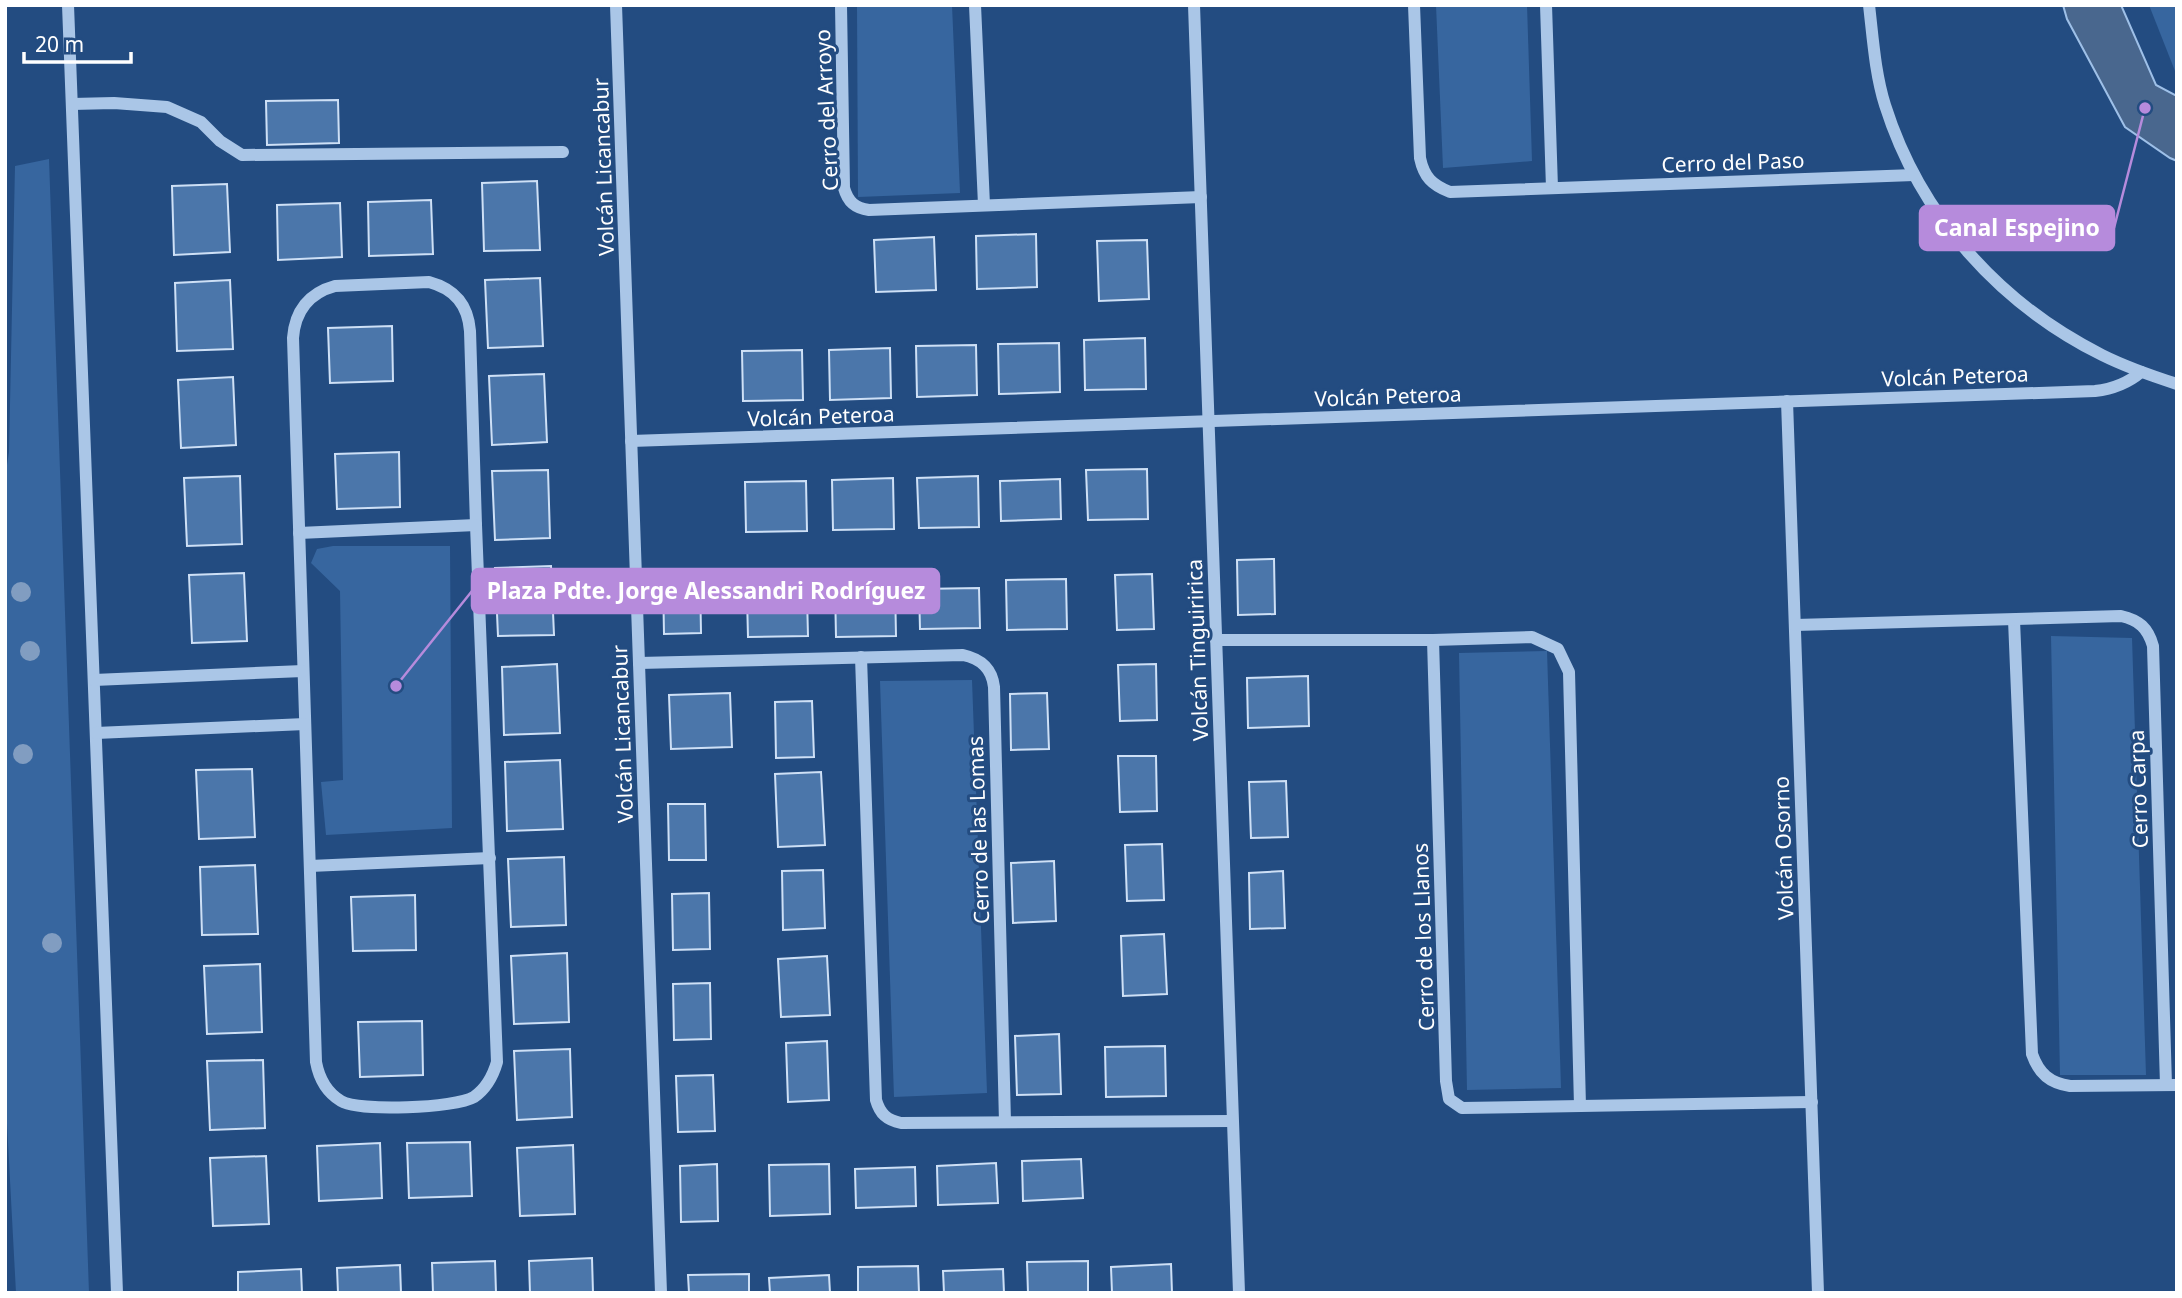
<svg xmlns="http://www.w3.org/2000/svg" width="2182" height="1298" font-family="'Noto Sans',sans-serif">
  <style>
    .green { fill: #37669f }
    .water { fill: #49678e; stroke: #9ec0e8; stroke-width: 2 }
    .building { fill: #4b76aa; stroke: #cee0f6; stroke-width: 2 }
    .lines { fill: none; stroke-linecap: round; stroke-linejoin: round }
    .minor { stroke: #aac6e7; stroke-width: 12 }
    .tree { fill: #819dc1 }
    .labels { text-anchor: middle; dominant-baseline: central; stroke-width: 6; stroke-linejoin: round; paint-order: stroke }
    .street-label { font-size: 21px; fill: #fff; stroke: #234c81 }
    .leader { fill: none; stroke: #b68bdc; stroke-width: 2.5 }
    .callout-dot { fill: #b68bdc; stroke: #234c81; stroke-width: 2.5 }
    .callout { fill: #b68bdc; stroke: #b68bdc; stroke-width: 2.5 }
    .callout-label { font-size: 23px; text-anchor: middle; font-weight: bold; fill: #fff }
  </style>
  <rect width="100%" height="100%" fill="#234c81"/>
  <g class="green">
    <polygon points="857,5 952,5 960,193 858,197"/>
    <polygon points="1436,5 1527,5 1532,161 1443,168"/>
    <polygon points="2149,5 2177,5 2177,76"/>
    <polygon points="49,159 89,1293 16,1293 5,1086 5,478 9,452 15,166"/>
    <polygon points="333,546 450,546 452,828 326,835 321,782 343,780 340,591 311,563 317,549"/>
    <polygon points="2051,636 2132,638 2146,1075 2060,1075"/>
    <polygon points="1547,651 1561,1088 1467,1090 1459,653"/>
    <polygon points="972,680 987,1093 894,1097 880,681"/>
  </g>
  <polygon class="water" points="2063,5 2121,5 2156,85 2177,96 2177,161 2170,158 2125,127 2067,19"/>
  <g class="building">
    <polygon points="338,100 339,143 267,145 266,101"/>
    <polygon points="537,181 540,250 484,251 482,183"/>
    <polygon points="227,184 230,252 174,255 172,186"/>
    <polygon points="431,200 433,254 369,256 368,202"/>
    <polygon points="340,203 342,257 278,260 277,205"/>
    <polygon points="1036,234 1037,287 977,289 976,236"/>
    <polygon points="934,237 936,290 876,292 874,240"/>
    <polygon points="1147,240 1149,299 1099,301 1097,241"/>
    <polygon points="540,278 543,346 488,348 485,280"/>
    <polygon points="230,280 233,349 177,351 175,283"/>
    <polygon points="392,326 393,381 330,383 328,328"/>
    <polygon points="1145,338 1146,389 1085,390 1084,340"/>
    <polygon points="1059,343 1060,392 999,394 998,344"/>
    <polygon points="976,345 977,395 917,397 916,346"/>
    <polygon points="890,348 891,398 830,400 829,350"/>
    <polygon points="802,350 803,400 743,401 742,351"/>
    <polygon points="544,374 547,442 492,445 489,376"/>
    <polygon points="233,377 236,445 181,448 178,380"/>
    <polygon points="399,452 400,507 337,509 335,454"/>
    <polygon points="1147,469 1148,519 1088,520 1086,470"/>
    <polygon points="548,470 550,538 495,540 492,471"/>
    <polygon points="240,476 242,544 187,546 184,478"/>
    <polygon points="978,476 979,527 919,528 917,478"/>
    <polygon points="893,478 894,529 833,530 832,480"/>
    <polygon points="1060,479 1061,519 1001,521 1000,481"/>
    <polygon points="806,481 807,531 746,532 745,482"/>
    <polygon points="1274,559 1275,614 1238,615 1237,560"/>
    <polygon points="551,566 554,635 498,636 495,568"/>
    <polygon points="244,573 247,641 192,643 189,575"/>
    <polygon points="1152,574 1154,629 1117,630 1115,575"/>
    <polygon points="700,578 701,633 664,634 663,579"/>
    <polygon points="1066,579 1067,629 1007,630 1006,580"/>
    <polygon points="895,585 896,636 836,637 835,587"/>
    <polygon points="979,588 980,628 920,629 919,589"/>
    <polygon points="807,596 808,636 748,637 747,597"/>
    <polygon points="557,664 560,733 504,735 502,667"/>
    <polygon points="1156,664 1157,720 1120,721 1118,665"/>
    <polygon points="1308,676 1309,726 1248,728 1247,678"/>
    <polygon points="730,693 732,747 671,749 669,695"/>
    <polygon points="1047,693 1049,749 1011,750 1010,694"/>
    <polygon points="812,701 814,757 776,758 775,702"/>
    <polygon points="1118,756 1156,756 1157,811 1120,812"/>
    <polygon points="560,760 563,829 507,831 505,762"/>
    <polygon points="252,769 255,837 199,839 196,770"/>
    <polygon points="821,772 825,845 778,847 775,774"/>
    <polygon points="1286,781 1288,837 1251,838 1249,782"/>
    <polygon points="668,804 705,804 706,860 669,860"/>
    <polygon points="1162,844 1164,900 1127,901 1125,845"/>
    <polygon points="564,857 566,925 511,927 508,859"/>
    <polygon points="1054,861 1056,921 1013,923 1011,863"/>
    <polygon points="255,865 258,934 202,935 200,867"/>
    <polygon points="823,870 825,928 783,930 782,871"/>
    <polygon points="1283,871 1285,928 1250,929 1249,873"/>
    <polygon points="709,893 710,949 673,950 672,894"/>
    <polygon points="415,895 416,950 353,951 351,897"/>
    <polygon points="1164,934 1167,994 1123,996 1121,936"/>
    <polygon points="567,953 569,1022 514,1024 511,956"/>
    <polygon points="827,956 830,1015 781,1017 778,959"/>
    <polygon points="260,964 262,1032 207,1034 204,966"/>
    <polygon points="710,983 711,1039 674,1040 673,984"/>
    <polygon points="422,1021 423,1075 360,1077 358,1022"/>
    <polygon points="1059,1034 1061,1094 1017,1095 1015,1036"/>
    <polygon points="827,1041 829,1100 788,1102 786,1043"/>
    <polygon points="1165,1046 1166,1096 1106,1097 1105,1047"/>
    <polygon points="570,1049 572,1117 517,1120 514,1051"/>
    <polygon points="263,1060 265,1128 210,1130 207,1061"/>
    <polygon points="713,1075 715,1131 678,1132 676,1076"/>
    <polygon points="470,1142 472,1196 409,1198 407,1143"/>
    <polygon points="380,1143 382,1198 319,1201 317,1146"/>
    <polygon points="573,1145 575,1214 520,1216 517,1148"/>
    <polygon points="266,1156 269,1224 213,1226 210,1158"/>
    <polygon points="1081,1159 1083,1198 1023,1201 1022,1161"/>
    <polygon points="996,1163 998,1203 938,1205 937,1166"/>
    <polygon points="717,1164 718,1221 681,1222 680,1166"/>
    <polygon points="829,1164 830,1214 770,1216 769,1165"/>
    <polygon points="915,1167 916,1206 856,1208 855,1169"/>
    <polygon points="592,1258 593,1293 530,1293 529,1261"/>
    <polygon points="495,1261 496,1293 433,1293 432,1263"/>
    <polygon points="1088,1261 1088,1293 1028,1293 1027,1262"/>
    <polygon points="1171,1264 1172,1293 1112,1293 1111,1267"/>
    <polygon points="400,1265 401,1293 338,1293 337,1268"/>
    <polygon points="918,1266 919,1293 858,1293 858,1267"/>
    <polygon points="301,1269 302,1293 238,1293 238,1272"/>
    <polygon points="1003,1269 1004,1293 944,1293 943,1271"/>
    <polygon points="749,1274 749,1293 689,1293 688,1275"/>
    <polygon points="829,1275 830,1293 770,1293 769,1278"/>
  </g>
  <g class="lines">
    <g class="minor">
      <polyline points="68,5 117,1293"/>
      <polyline points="616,5 661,1293"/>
      <path d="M841,5l3,183c4,14 11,20 25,22l332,-13"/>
      <polyline points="975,5 984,205"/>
      <polyline points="1194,5 1239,1293"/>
      <path d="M1414,5l6,153c4,19 12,27 30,34l464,-17"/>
      <polyline points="1546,5 1552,188"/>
      <path d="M1869,5c4,34 6,68 16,100 35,111 115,199 217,250 24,12 50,21 75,29"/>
      <polyline points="72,104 114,103 167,107 201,122 220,141 242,155 563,152"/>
      <path d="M429,282c26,7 39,23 41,49l6,194 21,537c-4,14 -10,26 -23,35 -19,11 -115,15 -133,4 -15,-9 -22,-23 -25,-39l-23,-724c2,-27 16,-45 42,-52z"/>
      <polyline points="1787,401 1818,1293"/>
      <path d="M631,441l1464,-50c18,-2 32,-7 46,-19"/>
      <polyline points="299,533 476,525"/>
      <path d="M2014,620l18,434c7,20 18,29 38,32l107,-1"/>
      <path d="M1795,625l326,-9c18,4 27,12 32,30l13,439"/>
      <polyline points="1216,640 1433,640 1532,637 1558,649 1569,672 1580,1106"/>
      <polyline points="1433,640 1446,1081 1449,1099 1462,1108 1812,1102"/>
      <path d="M861,657l15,443c4,14 11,20 25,23l331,-2"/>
      <path d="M639,663l324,-8c18,4 29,13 31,32l11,435"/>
      <polyline points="94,680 303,671"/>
      <polyline points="96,733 305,724"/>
      <polyline points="310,866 490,858"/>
    </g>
  </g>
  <g class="tree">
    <circle cx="21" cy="592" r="10"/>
    <circle cx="30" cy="651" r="10"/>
    <circle cx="23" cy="754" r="10"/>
    <circle cx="52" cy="943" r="10"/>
  </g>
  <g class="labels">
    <g class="street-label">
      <text transform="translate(826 110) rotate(-93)">Cerro del Arroyo</text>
      <text transform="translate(1733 162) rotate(-2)">Cerro del Paso</text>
      <text transform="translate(603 167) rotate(-92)">Volcán Licancabur</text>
      <text transform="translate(1955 376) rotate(-2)">Volcán Peteroa</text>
      <text transform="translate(1388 396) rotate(-2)">Volcán Peteroa</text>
      <text transform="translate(821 416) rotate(-2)">Volcán Peteroa</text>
      <text transform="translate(1197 650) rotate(-92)">Volcán Tinguiririca</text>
      <text transform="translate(622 734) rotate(-92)">Volcán Licancabur</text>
      <text transform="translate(2138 789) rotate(-92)">Cerro Carpa</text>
      <text transform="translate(978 830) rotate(-92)">Cerro de las Lomas</text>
      <text transform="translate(1783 848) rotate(-92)">Volcán Osorno</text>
      <text transform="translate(1423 937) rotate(-92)">Cerro de los Llanos</text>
    </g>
  </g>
  <path class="leader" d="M2145 108L2114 228M396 686L472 591"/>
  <g class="callout-dot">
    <circle cx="2145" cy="108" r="7"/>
    <circle cx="396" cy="686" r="7"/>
  </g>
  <g class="callout">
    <rect x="1920" y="206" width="194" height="44" rx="7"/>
    <rect x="472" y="569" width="467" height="44" rx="7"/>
  </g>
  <g class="callout-label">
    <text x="2017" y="236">Canal Espejino</text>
    <text x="706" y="599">Plaza Pdte. Jorge Alessandri Rodríguez</text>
  </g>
  <rect width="2182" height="1298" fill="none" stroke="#ffffff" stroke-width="14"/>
  <path d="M24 52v10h107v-10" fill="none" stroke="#ffffff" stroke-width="3.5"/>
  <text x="35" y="52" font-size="21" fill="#ffffff" stroke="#234c81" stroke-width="5" paint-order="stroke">20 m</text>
</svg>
